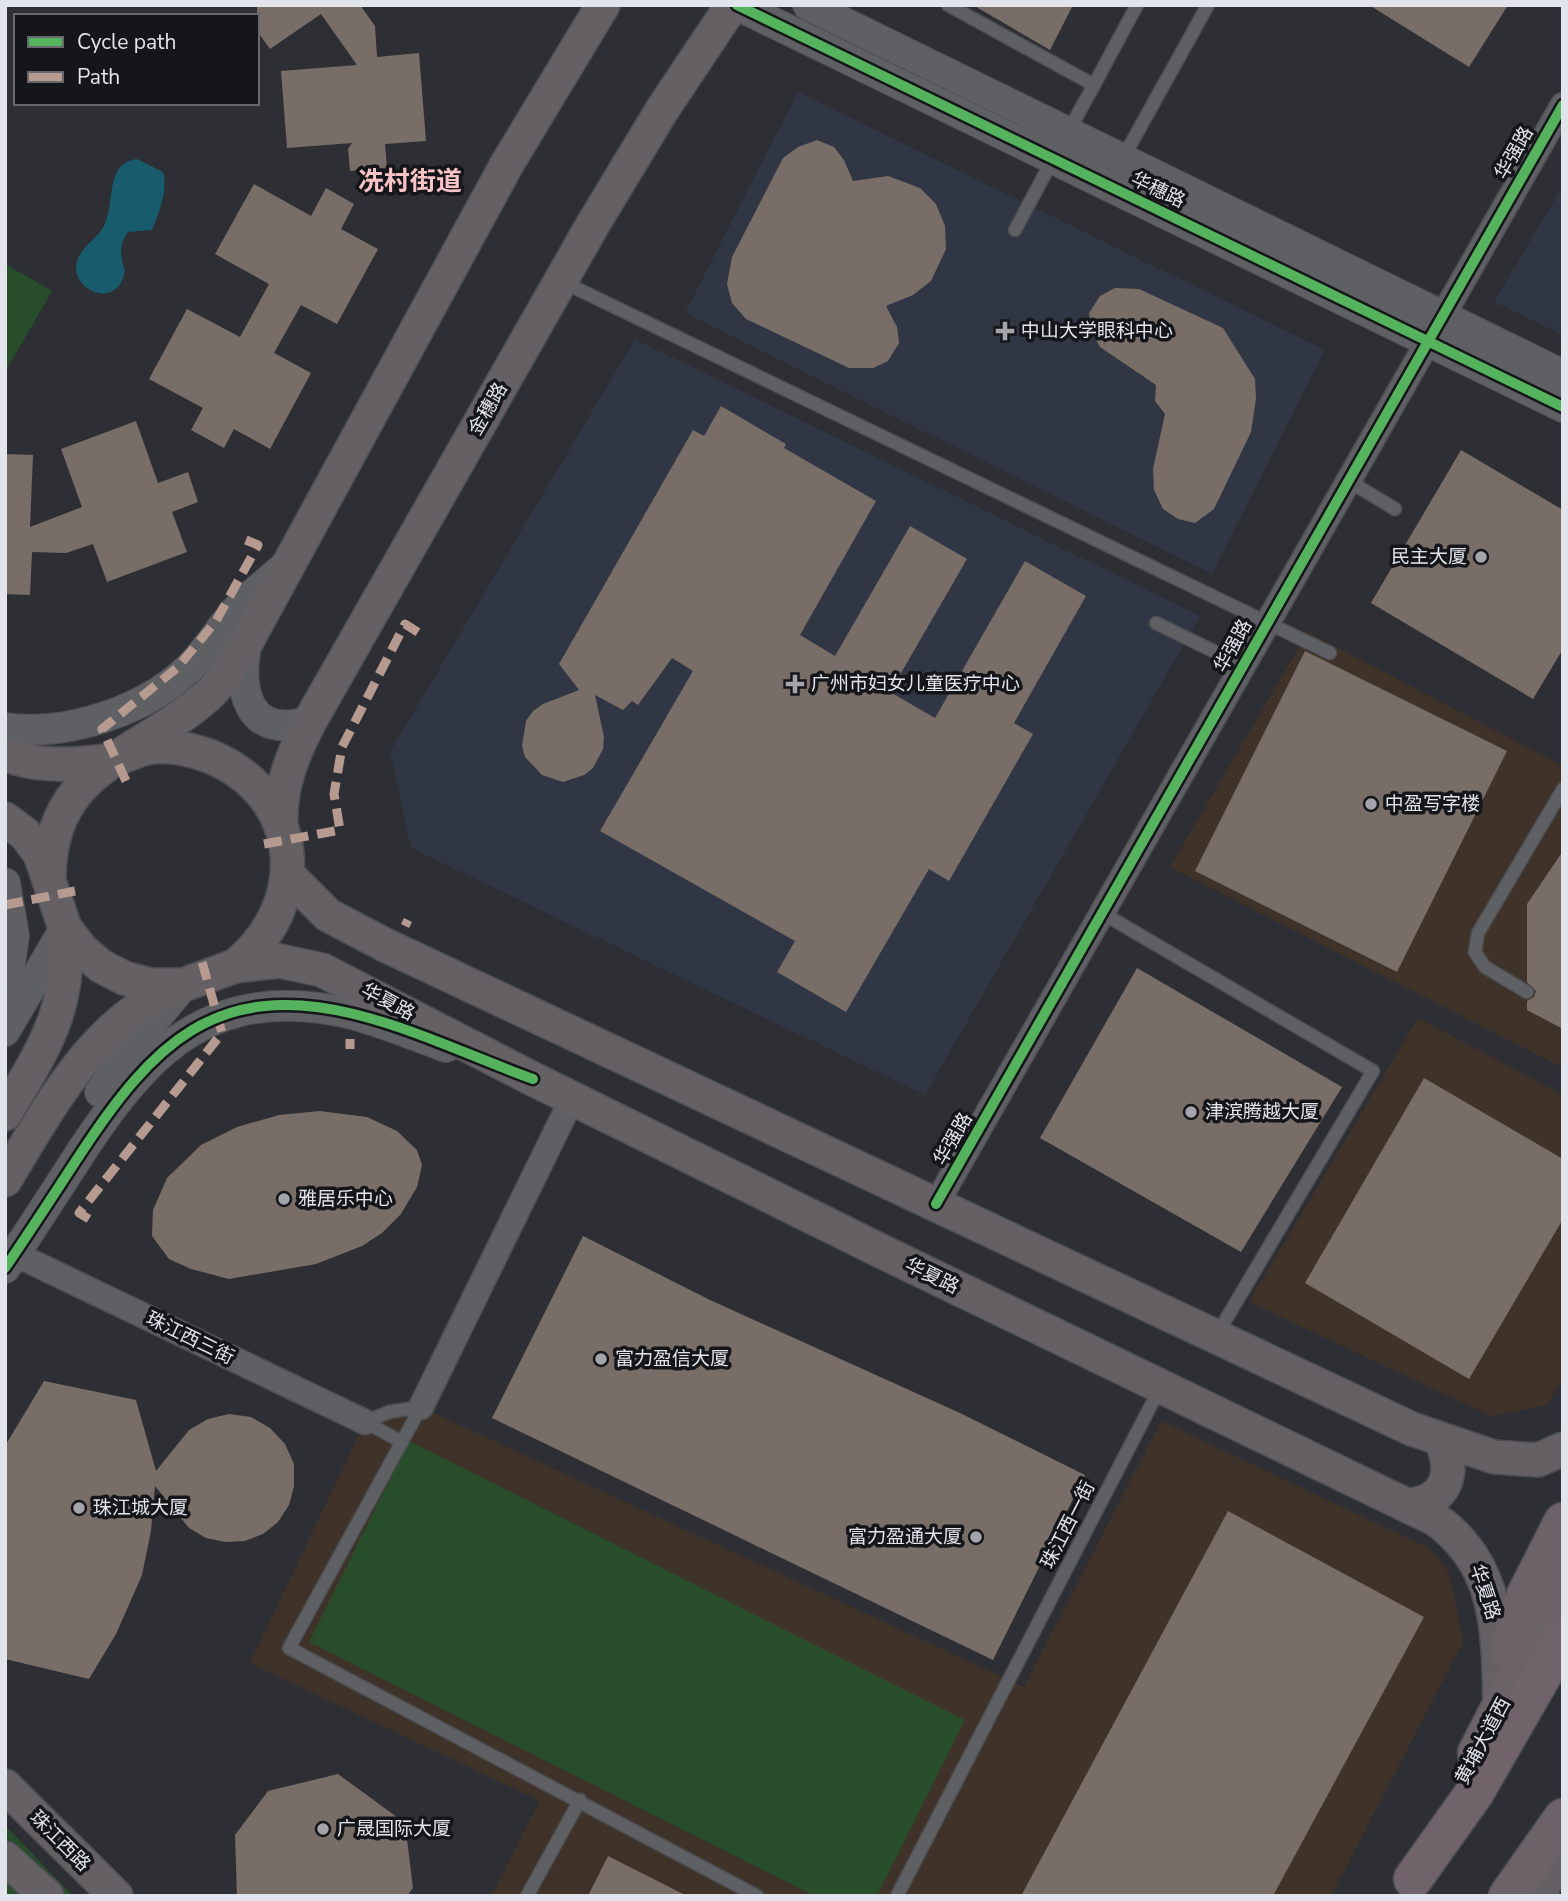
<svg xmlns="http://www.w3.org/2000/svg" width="1568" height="1901" font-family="'Nunito Sans','Noto Sans SC',sans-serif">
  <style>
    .commercial { fill: #3f3228 }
    .built { fill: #313644 }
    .green { fill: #274d2a }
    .water { fill: #175b6c }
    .building { fill: #786e67 }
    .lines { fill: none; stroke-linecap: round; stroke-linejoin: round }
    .service-casing { stroke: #4b4d51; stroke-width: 15 }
    .minor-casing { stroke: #4b4d51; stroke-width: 27 }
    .tertiary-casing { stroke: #4b4d51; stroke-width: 32 }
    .secondary-casing { stroke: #4b4d51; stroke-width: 36 }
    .primary-casing { stroke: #4b4d51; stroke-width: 41 }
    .trunk-casing { stroke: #4b4d51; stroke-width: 41 }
    .service { stroke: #5f6064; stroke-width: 12 }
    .minor { stroke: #5f6064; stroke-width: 24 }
    .tertiary { stroke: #5f6064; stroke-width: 30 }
    .secondary { stroke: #646064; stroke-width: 33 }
    .primary { stroke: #6c6368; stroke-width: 38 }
    .trunk { stroke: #70646a; stroke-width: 38 }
    .quiet { stroke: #b69a8f; stroke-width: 9; stroke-dasharray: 18 9; stroke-linecap: butt }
    .cycleway-casing { stroke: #15161a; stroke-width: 15 }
    .cycleway { stroke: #56b35d; stroke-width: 10 }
    .poi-dot { fill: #a3a5ab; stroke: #15161a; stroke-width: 2.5 }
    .labels { text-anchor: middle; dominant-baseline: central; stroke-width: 7; stroke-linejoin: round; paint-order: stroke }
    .street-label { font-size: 19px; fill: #e2e4eb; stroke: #15161a }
    .poi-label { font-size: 19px; fill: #e2e4eb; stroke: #15161a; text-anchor: start }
    .district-label { font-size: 26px; font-weight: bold; fill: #f8c3c5; stroke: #15161a }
  </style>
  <rect width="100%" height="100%" fill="#2e2f34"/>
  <g class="commercial">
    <polygon points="1308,632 1559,764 1563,759 1563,1068 1170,867"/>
    <polygon points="1418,1018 1563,1095 1563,1379 1547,1405 1491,1416 1249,1302"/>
    <polygon points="421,1407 1024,1687 1161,1421 1429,1548 1446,1568 1451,1582 1463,1642 1331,1896 491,1896 540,1801 250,1663 365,1422"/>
  </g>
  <g class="built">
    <polygon points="798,92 1325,350 1212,574 685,313"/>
    <polygon points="1563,186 1563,335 1494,302"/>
    <polygon points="635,339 1200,616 925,1095 411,848 390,752"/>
  </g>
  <g class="green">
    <polygon points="5,264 52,291 5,372"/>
    <polygon points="409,1441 965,1720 877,1896 815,1896 309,1642"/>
    <polygon points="5,1825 73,1896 5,1896"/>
  </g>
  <path class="water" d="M137,159l26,13c5,19 -4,40 -11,58l-24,2c-9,12 -8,25 -3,39 -1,4 -3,11 -6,15 -17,19 -49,-2 -42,-25 4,-14 21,-23 27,-35 12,-23 0,-63 33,-67z"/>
  <g class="building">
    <polygon points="257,5 360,5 375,26 377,57 419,53 426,141 385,144 387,168 350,171 348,149 352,143 287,148 281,71 357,65 321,14 270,49 257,31"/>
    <polygon points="973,5 1073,5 1050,50"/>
    <polygon points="1369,5 1508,5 1469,67"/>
    <polygon points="817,140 834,147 844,160 853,181 888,176 920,188 936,204 945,226 946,249 931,281 913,295 886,306 897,327 899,343 888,361 873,368 849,368 746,319 732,303 727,284 732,257 783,158 798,147"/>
    <polygon points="254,184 311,216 326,188 354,204 341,229 378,249 337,324 301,305 274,353 311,373 270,449 234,429 224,448 191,430 203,408 149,379 187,309 240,337 269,284 215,254"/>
    <polygon points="1115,288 1139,289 1223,328 1255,379 1256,399 1251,432 1214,509 1195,523 1178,519 1163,509 1154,490 1153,469 1165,414 1155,401 1156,385 1100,347 1091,330 1089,313 1100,296"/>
    <polygon points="721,406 786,444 784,448 876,501 800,635 835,656 910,526 967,559 890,692 935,718 1025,561 1086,596 1014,723 1033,734 949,881 929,869 846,1012 777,972 795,941 600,831 693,671 672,658 638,705 632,701 623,710 595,695 604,737 603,749 593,768 584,775 563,782 542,775 525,757 522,746 526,721 533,711 543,704 579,690 559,664 693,430 704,436"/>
    <polygon points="136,421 158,483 188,472 198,502 172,512 187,552 107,582 93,544 66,553 32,552 30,595 5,594 5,454 33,455 30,527 82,507 61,449"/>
    <polygon points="1461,450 1563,510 1563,649 1533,699 1371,603"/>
    <polygon points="1305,651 1507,751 1397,972 1195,871"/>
    <polygon points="1563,851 1563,1029 1527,1010 1527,1001 1534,997 1536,991 1527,982 1527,904"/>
    <polygon points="1137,968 1342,1087 1241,1252 1040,1138"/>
    <polygon points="1424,1078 1563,1159 1563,1219 1469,1379 1305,1283"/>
    <polygon points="320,1111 367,1117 397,1131 417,1150 422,1165 417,1187 401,1214 382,1233 362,1246 316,1264 229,1279 191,1269 169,1259 152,1236 153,1210 167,1178 201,1145 237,1127 279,1115"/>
    <polygon points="583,1236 710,1300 960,1413 1085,1475 993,1660 492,1418"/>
    <polygon points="44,1381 136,1400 156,1471 189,1430 208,1419 229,1414 251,1417 270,1428 285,1444 294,1464 294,1486 289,1505 278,1522 263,1534 245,1541 225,1542 206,1538 189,1528 155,1486 151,1531 142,1575 116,1634 89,1679 5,1659 5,1446"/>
    <polygon points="1228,1511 1424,1617 1273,1896 1021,1896"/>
    <polygon points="338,1774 405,1823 413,1888 407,1896 237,1896 235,1835 268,1791"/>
    <polygon points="608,1856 687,1896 588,1896"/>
  </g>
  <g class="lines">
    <defs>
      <g id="service">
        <polyline points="948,5 1094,85 1137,5"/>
        <polyline points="1068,132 1094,85"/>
        <polyline points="1123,158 1208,5"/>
        <polyline points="1015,230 1053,159"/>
        <polyline points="561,281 1330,653"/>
        <polyline points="1347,480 1395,509"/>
        <polyline points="1156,623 1242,665"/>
        <polyline points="1102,913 1373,1071 1216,1336"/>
        <polyline points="1527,992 1485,967 1475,952 1478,933 1563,789"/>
        <polyline points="421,1407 289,1648 757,1896"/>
        <polyline points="365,1422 389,1412 421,1407"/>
        <polyline points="365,1422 402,1442"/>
        <polyline points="527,1896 580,1800"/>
        <polyline points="897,1896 1161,1386"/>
      </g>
      <g id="minor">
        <polyline points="936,1204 1563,105"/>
        <polyline points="15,1254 365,1422"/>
        <polyline points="421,1407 572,1099"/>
      </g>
      <g id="tertiary">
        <polyline points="737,5 1563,407"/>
        <polyline points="808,5 1563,375"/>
        <path d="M247,641c-10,49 0,100 63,80"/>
        <path d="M5,728c64,9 147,-19 191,-67 15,-17 27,-37 43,-54 14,-14 30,-26 44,-39"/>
        <polyline points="5,883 14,936 5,996"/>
        <polyline points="5,1031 65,928"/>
        <polyline points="100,1092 132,1047 181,988"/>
        <path d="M5,1268c26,-38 51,-77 76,-116 60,-90 118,-160 238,-144 44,5 86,24 127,39"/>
      </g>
      <g id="secondary">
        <path d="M5,754c32,14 72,11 106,6 12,-2 23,-9 35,-12 20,-4 44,1 63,8 96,39 103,148 26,210"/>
        <path d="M5,819l20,15 15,20 25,74 16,21 20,17 23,12 26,7h33l52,-19 45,-5 42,9 211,109 352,174 550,266c67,47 63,118 65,192"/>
        <path d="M281,827c-2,-40 11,-71 29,-106l282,-495 70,-116 70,-105"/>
        <polyline points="288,875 328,915 385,945 1412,1429 1494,1457 1538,1460 1563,1449"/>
        <path d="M49,876c2,-110 87,-118 157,-179 17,-15 29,-37 41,-56l260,-477 96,-159"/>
        <path d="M5,1114c39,-66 67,-106 60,-186"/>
        <path d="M5,1180c44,-72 90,-161 172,-192"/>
        <path d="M1409,1505c37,-3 47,-32 32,-64"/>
        <polyline points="5,1786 116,1896"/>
        <polyline points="5,1858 47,1896"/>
        <polyline points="1539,1896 1563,1844"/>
      </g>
      <g id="primary">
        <polyline points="1510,1650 1526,1595 1563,1522"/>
        <polyline points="1477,1753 1563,1586"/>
        <polyline points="1508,1896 1563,1818"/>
      </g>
      <polyline id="trunk" points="1413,1879 1475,1792 1563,1639"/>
    </defs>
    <use href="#service" class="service-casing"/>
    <use href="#minor" class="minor-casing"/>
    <use href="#tertiary" class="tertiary-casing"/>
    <use href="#secondary" class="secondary-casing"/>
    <use href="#primary" class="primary-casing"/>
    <use href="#trunk" class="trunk-casing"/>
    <use href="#service" class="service"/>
    <use href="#minor" class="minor"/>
    <use href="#tertiary" class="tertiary"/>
    <use href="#secondary" class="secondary"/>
    <use href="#primary" class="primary"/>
    <use href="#trunk" class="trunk"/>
    <g class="quiet">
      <polyline points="126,781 102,729 178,667 216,621 258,545 241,538"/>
      <polyline points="264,844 340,830 334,794 342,747 405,624 424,636"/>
      <polyline points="5,905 75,891"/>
      <polyline points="405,926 408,920"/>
      <polyline points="350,1049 350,1039"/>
      <polyline points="89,1219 79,1213 222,1033 201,958"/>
    </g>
    <defs>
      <g id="cycleway">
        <polyline points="737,5 1563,407"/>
        <polyline points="936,1204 1563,105"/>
        <path d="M5,1268c26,-38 51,-77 76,-115 71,-108 134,-173 273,-139 61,15 121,44 179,65"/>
      </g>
    </defs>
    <use href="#cycleway" class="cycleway-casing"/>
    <use href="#cycleway" class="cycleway"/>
  </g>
  <g class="poi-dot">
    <path d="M1001.5 320.5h7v7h7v7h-7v7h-7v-7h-7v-7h7z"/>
    <circle cx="1481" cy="557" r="7"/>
    <path d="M791.5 673.5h7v7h7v7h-7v7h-7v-7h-7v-7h7z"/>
    <circle cx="1371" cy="804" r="7"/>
    <circle cx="1191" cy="1112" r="7"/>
    <circle cx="284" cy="1199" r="7"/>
    <circle cx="601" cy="1359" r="7"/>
    <circle cx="79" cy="1508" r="7"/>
    <circle cx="976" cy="1537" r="7"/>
    <circle cx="323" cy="1829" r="7"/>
  </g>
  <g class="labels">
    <g class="street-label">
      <text transform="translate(1514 153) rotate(-60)">华强路</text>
      <text transform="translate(1158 190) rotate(26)">华穗路</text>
      <text transform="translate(488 409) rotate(-60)">金穗路</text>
      <text transform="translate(1233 646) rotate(-61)">华强路</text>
      <text transform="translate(388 1002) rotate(28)">华夏路</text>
      <text transform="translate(953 1139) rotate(-60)">华强路</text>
      <text transform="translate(932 1276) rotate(26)">华夏路</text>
      <text transform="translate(190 1338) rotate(26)">珠江西三街</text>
      <text transform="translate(1068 1525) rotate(-63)">珠江西一街</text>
      <text transform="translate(1485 1592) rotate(72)">华夏路</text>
      <text transform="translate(1483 1741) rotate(-62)">黄埔大道西</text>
      <text transform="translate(60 1841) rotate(45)">珠江西路</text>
    </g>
    <g class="poi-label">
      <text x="1021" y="331">中山大学眼科中心</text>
      <text x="1467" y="557" text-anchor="end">民主大厦</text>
      <text x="811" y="684">广州市妇女儿童医疗中心</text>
      <text x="1385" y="804">中盈写字楼</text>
      <text x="1205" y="1112">津滨腾越大厦</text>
      <text x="298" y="1199">雅居乐中心</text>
      <text x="615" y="1359">富力盈信大厦</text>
      <text x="93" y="1508">珠江城大厦</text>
      <text x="962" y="1537" text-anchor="end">富力盈通大厦</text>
      <text x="337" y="1829">广晟国际大厦</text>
    </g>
    <g class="district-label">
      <text x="410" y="181">冼村街道</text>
    </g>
  </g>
  <rect width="1568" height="1901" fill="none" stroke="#e2e4eb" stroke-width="14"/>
  <rect x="14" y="14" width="245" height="91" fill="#15161a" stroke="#67686e" stroke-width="2"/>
  <rect x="28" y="37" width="35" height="10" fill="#56b35d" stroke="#67686e" stroke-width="2"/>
  <text x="77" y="49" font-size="21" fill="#e2e4eb">Cycle path</text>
  <rect x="28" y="72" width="35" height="10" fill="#b69a8f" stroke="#67686e" stroke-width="2"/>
  <text x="77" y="84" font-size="21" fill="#e2e4eb">Path</text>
</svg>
